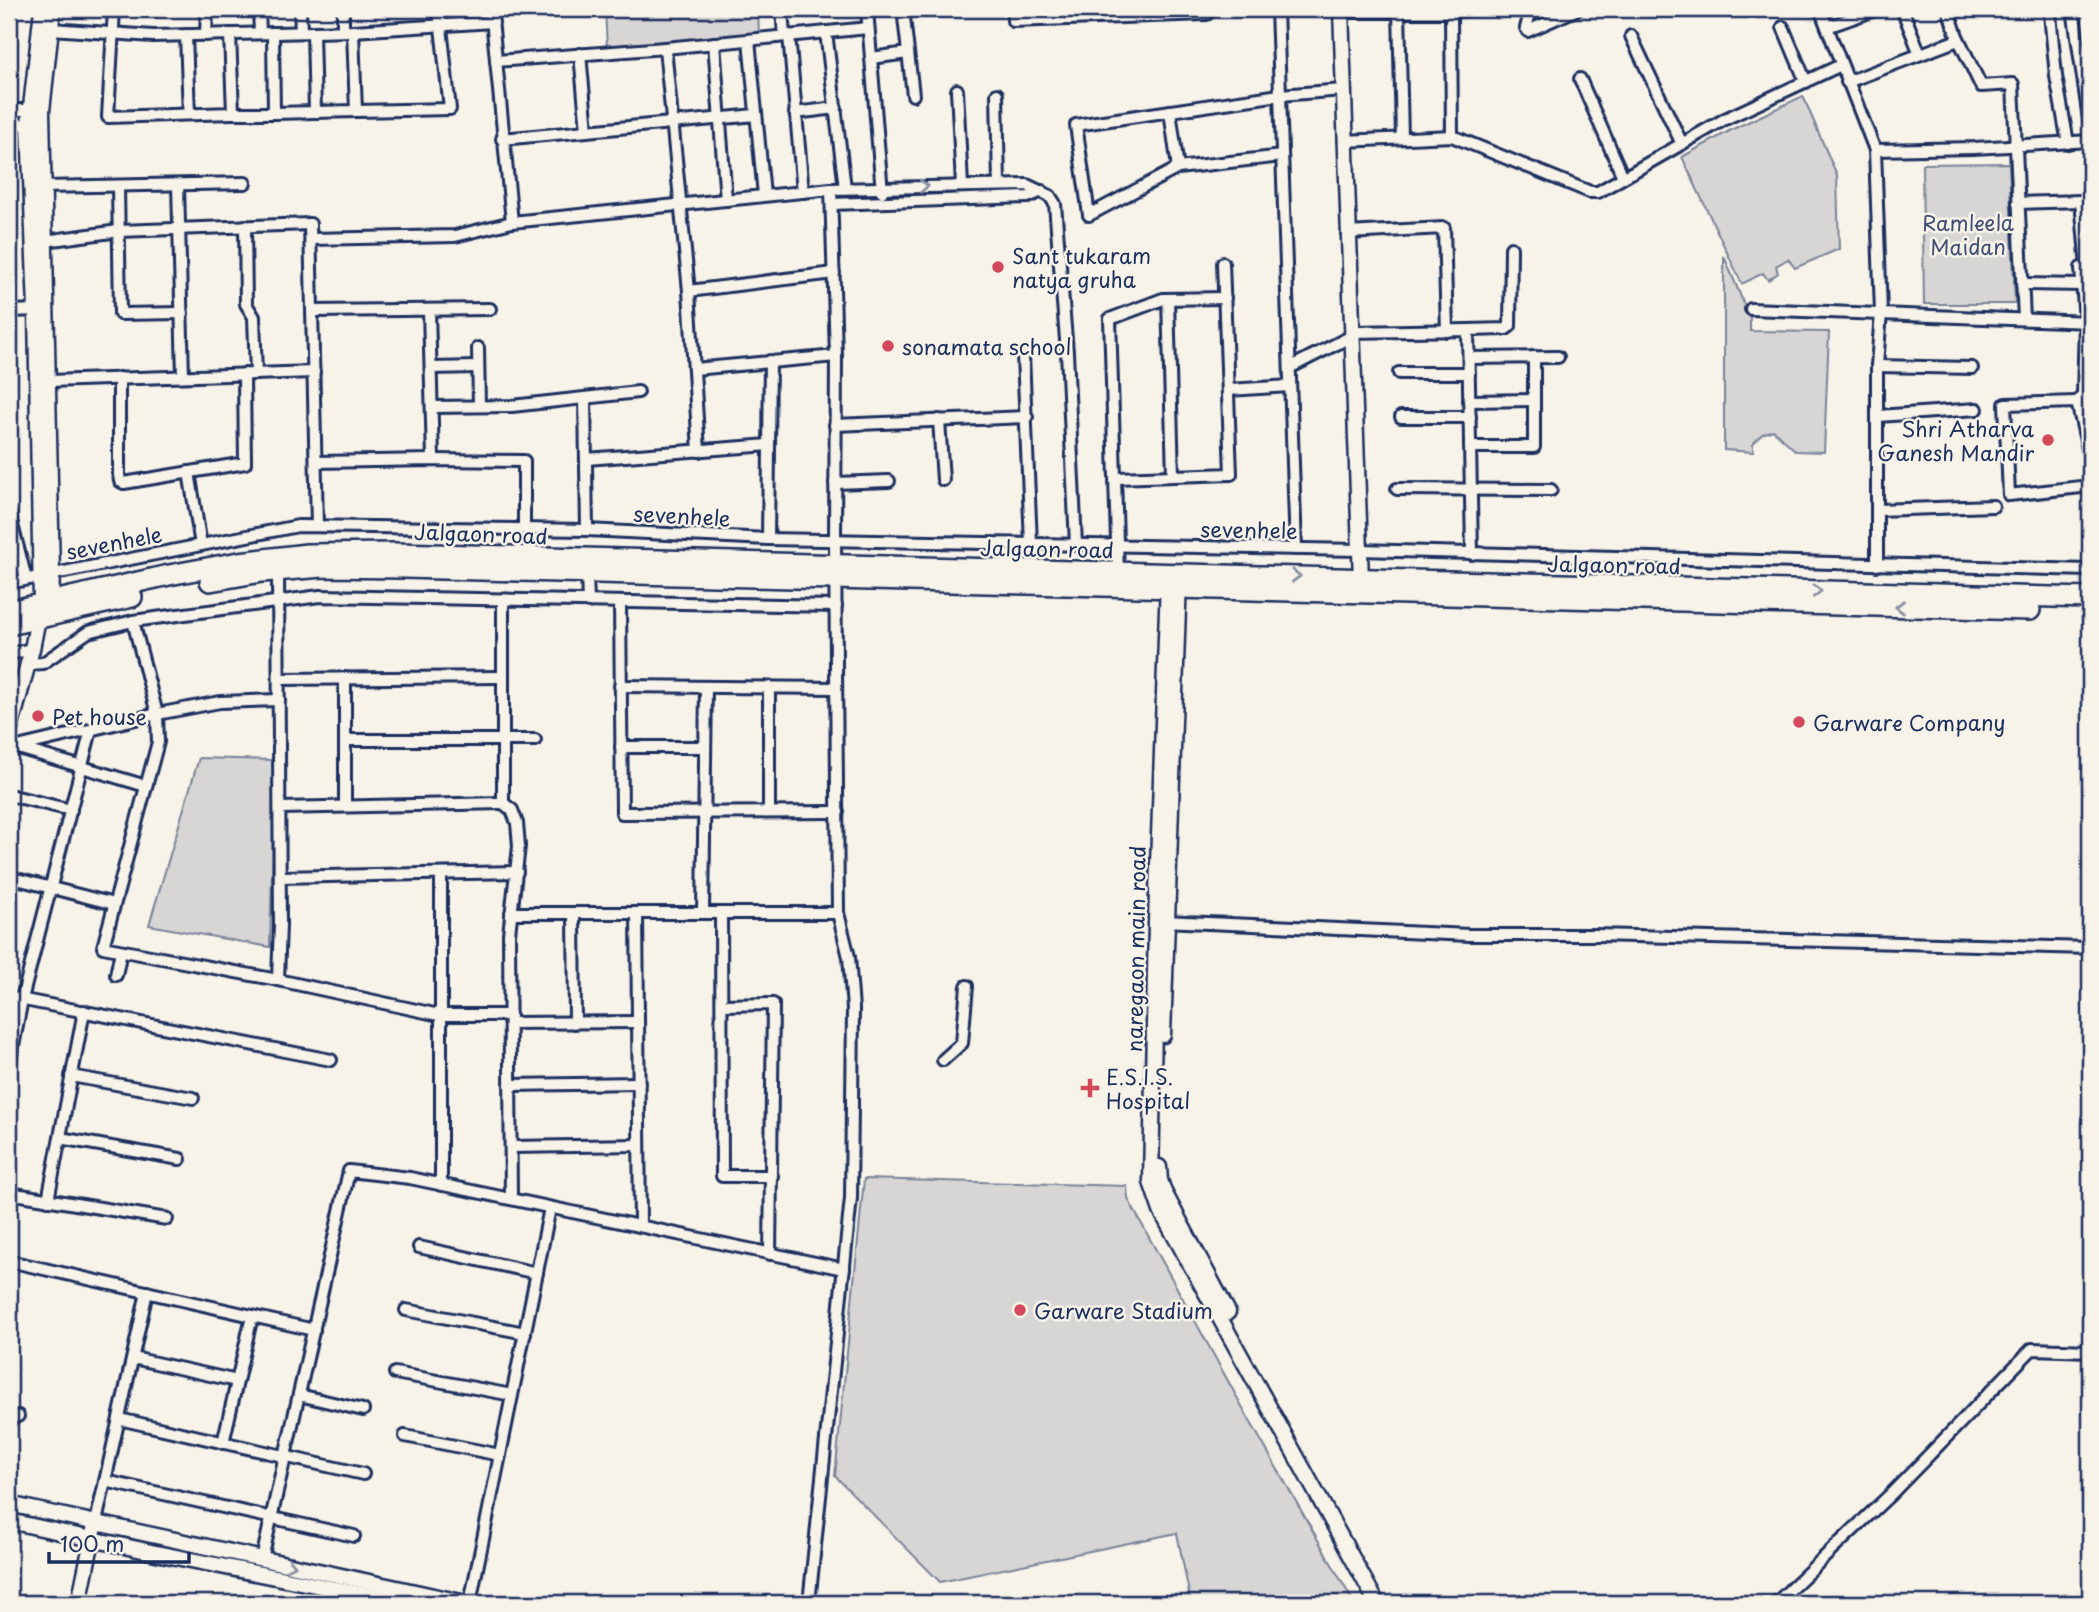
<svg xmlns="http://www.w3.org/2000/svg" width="2099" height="1612" font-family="'Playpen Sans',sans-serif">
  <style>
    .green { fill: #d7d6d4; stroke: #798299; stroke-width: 2 }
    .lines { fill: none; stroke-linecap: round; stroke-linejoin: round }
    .street-casing { stroke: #1b2f5e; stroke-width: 16 }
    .secondary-casing { stroke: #1b2f5e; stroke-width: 19 }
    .highway-casing { stroke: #1b2f5e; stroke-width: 24 }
    .street { stroke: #f7f3e8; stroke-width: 10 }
    .secondary { stroke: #f7f3e8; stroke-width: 14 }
    .highway { stroke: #f7f3e8; stroke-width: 19 }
    .oneway { stroke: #8991a3 }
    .poi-dot { fill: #d1495b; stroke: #f7f3e8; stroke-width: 2.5 }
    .labels { text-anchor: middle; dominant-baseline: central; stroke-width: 5; stroke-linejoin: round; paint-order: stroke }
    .park-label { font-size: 21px; fill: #415076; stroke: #f7f3e8 }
    .poi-label { font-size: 21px; fill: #1b2f5e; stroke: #f7f3e8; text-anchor: start }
    .street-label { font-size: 21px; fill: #1b2f5e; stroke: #f7f3e8 }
  </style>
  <rect width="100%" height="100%" fill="#f7f3e8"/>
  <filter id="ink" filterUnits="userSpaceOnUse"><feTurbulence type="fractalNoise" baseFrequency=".0143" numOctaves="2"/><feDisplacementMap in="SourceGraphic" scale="14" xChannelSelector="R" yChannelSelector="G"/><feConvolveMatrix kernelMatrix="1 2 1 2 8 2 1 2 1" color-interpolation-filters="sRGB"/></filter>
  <g filter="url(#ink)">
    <g class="green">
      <polygon points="605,9 758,9 759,35 607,48"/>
      <polygon points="1803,96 1837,176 1839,249 1795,268 1788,259 1776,266 1778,273 1768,280 1763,273 1742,284 1682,157 1733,129"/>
      <polygon points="2009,163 2015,304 1924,304 1922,164"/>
      <polygon points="1724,256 1746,309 1750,311 1750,331 1829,332 1824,452 1796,451 1773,430 1762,434 1753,444 1753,452 1724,450"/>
      <polygon points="199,758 275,760 270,947 149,925"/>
      <polygon points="864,1179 1127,1186 1128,1199 1250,1421 1354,1603 1191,1603 1177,1533 940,1582 835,1476"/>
    </g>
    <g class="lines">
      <defs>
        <g id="street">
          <polyline points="114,9 108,117 233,113 230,34"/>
          <polyline points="259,9 260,33"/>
          <polyline points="300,9 301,32"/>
          <polyline points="343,9 343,31"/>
          <polyline points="491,9 512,222"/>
          <polyline points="782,9 784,36"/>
          <polyline points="867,9 882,192"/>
          <polyline points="903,9 913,95"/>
          <polyline points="1013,9 1013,21 1207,14 1207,9"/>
          <polyline points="1277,9 1296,549"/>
          <polyline points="1399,9 1402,138"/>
          <polyline points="1531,9 1526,28 1528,31 1578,9"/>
          <polyline points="1820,9 1875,150 1881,312 1877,366 1877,565"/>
          <polyline points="1902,9 1920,54"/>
          <polyline points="1948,9 1957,36 1981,86 2013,84 2024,319"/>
          <polyline points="2073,9 2090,126"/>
          <polyline points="1451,11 1452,136"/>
          <polyline points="1341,12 1446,12 1475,9"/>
          <polyline points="2050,14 2056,76 2068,143"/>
          <polyline points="1783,27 1806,82"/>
          <polyline points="1827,27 1878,9"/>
          <polyline points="51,29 153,36 353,31 493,22"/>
          <polyline points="353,31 356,111 450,109 439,9"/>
          <polyline points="826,32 845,188"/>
          <polyline points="273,33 274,113 315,112 313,32"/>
          <polyline points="186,35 189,114"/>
          <polyline points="206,35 207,9"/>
          <polyline points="789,35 803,192"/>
          <polyline points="1631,36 1682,144"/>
          <polyline points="749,40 764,195"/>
          <polyline points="714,43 726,200"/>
          <polyline points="665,48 689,291 699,451"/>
          <polyline points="580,54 587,130"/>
          <polyline points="871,58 908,53"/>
          <polyline points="496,61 665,48 868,28"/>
          <polyline points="1580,79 1623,177"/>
          <polyline points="1847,82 1958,40"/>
          <polyline points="957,90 962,185"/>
          <polyline points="997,94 999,184"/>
          <polyline points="9,110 37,110"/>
          <polyline points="1170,111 1178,168"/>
          <polyline points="315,112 356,111"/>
          <polyline points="233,113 274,113"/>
          <polyline points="795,113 836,108"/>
          <polyline points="9,124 36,125"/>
          <polyline points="502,139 756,115"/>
          <polyline points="1344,141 1452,136 1590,192 1598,192 1725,119 1841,65"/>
          <polyline points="1875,150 1974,148 2090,141"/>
          <polyline points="1282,156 1178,168 1089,215 1076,125 1280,95 1343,90"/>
          <polyline points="178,185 183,376"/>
          <polyline points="118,186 120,314 182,313"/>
          <polyline points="43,187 245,183"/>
          <polyline points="2018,203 2081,201"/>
          <polyline points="832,204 1028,197 1042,191"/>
          <polyline points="245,226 246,304 254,317 256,374"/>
          <polyline points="1347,233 1444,228 1447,331"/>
          <polyline points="311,239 455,236 512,222 831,189 1027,185 1050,196 1055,204 1067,352 1076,545"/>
          <polyline points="45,241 119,231 310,224 317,526"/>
          <polyline points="2022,284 2083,285"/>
          <polyline points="689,291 834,273"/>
          <polyline points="1168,299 1173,476"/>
          <polyline points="1751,309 2090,322"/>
          <polyline points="429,310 433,460"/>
          <polyline points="9,311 40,310"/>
          <polyline points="313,311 490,309"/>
          <polyline points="1468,330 1506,329 1510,326 1511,248"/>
          <polyline points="1351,332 1468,330 1472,554"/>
          <polyline points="478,348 479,406"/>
          <polyline points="1023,355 1031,544"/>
          <polyline points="1469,358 1558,357"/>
          <polyline points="1877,366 1972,368"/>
          <polyline points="1291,367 1352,336"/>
          <polyline points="431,368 478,367"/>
          <polyline points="694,369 836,356"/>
          <polyline points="1399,373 1469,373"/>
          <polyline points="119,378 119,475 120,481 124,483 245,463 244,374"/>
          <polyline points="49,381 314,372"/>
          <polyline points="1228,390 1290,386"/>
          <polyline points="585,398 587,530"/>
          <polyline points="1469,401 1534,400"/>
          <polyline points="2077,402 2083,395 2085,322 2081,268 2087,267 2081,201 2090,201"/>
          <polyline points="432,407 512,406 638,392"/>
          <polyline points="1878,416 1977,409"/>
          <polyline points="1401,417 1470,417"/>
          <polyline points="939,420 943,480"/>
          <polyline points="835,425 1027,417"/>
          <polyline points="1470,447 1534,447 1534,357"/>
          <polyline points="2090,458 2077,402 2005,404 2009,495 2090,486"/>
          <polyline points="586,459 769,445"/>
          <polyline points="316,462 433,460 524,461 524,529"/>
          <polyline points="189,472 201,545"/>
          <polyline points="1116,478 1231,474 1223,263"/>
          <polyline points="835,483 889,481"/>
          <polyline points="1397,489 1551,490"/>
          <polyline points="1877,510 1993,506"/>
          <polyline points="9,513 26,579"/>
          <polyline points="768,539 770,361"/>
          <polyline points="278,571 280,924 278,980"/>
          <polyline points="587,573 588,602"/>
          <polyline points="1118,573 1110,319 1163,299 1225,298"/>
          <polyline points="9,583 298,526 587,530 768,539 1360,550 2090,570"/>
          <polyline points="503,599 503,803 512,810 517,823 519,846 509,934 511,1199"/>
          <polyline points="620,602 622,813 838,812"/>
          <polyline points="133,621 157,714 158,742 103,947 278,980 439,1015 510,1015"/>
          <polyline points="9,654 32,649"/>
          <polyline points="28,664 43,663 88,632 133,621 320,596 836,606"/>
          <polyline points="345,678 345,806"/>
          <polyline points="279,679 503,677"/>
          <polyline points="620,686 836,688"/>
          <polyline points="345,740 535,740"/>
          <polyline points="15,747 146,786"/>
          <polyline points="621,747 705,747"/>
          <polyline points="9,749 157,714 220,702 279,700"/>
          <polyline points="9,795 71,810"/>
          <polyline points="280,808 503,803"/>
          <polyline points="769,812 769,687"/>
          <polyline points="441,874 441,1185"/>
          <polyline points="9,877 114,904"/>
          <polyline points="280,877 517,872"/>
          <polyline points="511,913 838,913"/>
          <polyline points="574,913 575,1023"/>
          <polyline points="637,913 640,1226"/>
          <polyline points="703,913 706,687"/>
          <polyline points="721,913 722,1176 772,1176"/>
          <polyline points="1163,921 1469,935 1596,935 2090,948"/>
          <polyline points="116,975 121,951"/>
          <polyline points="9,997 331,1060"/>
          <polyline points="722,1005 773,1004 770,1254"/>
          <polyline points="510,1023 638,1022"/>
          <polyline points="943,1060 962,1043 967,986"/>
          <polyline points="9,1068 22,999 91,730"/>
          <polyline points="71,1076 193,1098"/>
          <polyline points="510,1085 639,1083"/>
          <polyline points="60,1138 180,1159"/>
          <polyline points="511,1147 639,1145"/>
          <polyline points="9,1193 167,1219"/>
          <polyline points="48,1200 84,1011"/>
          <polyline points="419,1247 537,1273"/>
          <polyline points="9,1261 314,1330"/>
          <polyline points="406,1310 525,1333"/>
          <polyline points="133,1358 237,1381"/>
          <polyline points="395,1373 512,1395"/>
          <polyline points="299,1395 363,1410"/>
          <polyline points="9,1419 18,1416"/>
          <polyline points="119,1419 363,1474"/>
          <polyline points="405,1436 500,1455"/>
          <polyline points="223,1443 252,1316"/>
          <polyline points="105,1481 354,1536"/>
          <polyline points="96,1522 147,1292"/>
          <polyline points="262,1559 349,1171 410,1178 844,1269"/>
          <polyline points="470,1603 550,1208"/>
          <polyline points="809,1603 851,1198 853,1009 849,957 838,913 835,539 836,356 831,189"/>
          <polyline points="1776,1603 1892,1493 2032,1349 2090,1351"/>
        </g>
        <g id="secondary">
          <polyline points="1341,9 1361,580"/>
          <polyline points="1168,581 1156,921 1151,1182 1161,1211 1377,1603"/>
          <polyline points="45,609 51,601 52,574 42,111 53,9"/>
          <polyline points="9,733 32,649 41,603 36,310 29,125 42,9"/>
          <polyline points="1163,1035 1179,579"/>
          <polyline points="1159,1167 1160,1180 1164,1192 1228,1312"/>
          <polyline points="9,1504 466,1603"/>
          <polyline points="9,1521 156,1553 405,1603"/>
          <polyline points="79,1603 94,1530"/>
        </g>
        <g id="highway">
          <polyline points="210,581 262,572 323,567 404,568 2030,610"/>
          <polyline points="9,611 169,575 239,562 307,554 395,553 2090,598"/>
          <polyline points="9,625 132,597"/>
        </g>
      </defs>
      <use href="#street" class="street-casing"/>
      <use href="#secondary" class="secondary-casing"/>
      <use href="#highway" class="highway-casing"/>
      <use href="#street" class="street"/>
      <use href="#secondary" class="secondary"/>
      <use href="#highway" class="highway"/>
    </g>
    <defs><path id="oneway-chevron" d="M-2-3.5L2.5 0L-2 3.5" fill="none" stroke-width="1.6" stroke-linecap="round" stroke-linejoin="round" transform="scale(1.75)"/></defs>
    <g class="oneway">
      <use href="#oneway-chevron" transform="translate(924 186) rotate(-2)"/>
      <use href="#oneway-chevron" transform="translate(1296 576) rotate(2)"/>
      <use href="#oneway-chevron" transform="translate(1817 591) rotate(1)"/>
      <use href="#oneway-chevron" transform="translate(1900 607) rotate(-179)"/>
      <use href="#oneway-chevron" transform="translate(291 1565) rotate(12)"/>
    </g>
  </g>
  <g class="poi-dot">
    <circle cx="998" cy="267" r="7"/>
    <circle cx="888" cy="346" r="7"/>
    <circle cx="2048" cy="440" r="7"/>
    <circle cx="38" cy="716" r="7"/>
    <circle cx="1799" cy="722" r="7"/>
    <path d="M1086.5 1077.5h7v7h7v7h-7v7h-7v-7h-7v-7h7z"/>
    <circle cx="1020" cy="1310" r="7"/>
  </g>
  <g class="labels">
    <g class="park-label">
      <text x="1968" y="222">Ramleela<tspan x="1968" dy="24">Maidan</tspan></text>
    </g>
    <g class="poi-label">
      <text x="1012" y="255">Sant tukaram<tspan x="1012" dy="24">natya gruha</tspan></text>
      <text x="902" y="346">sonamata school</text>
      <text x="2034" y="428" text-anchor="end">Shri Atharva<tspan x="2034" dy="24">Ganesh Mandir</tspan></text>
      <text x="52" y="716">Pet house</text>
      <text x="1813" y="722">Garware Company</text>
      <text x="1106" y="1076">E.S.I.S.<tspan x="1106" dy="24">Hospital</tspan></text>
      <text x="1034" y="1310">Garware Stadium</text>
    </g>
    <g class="street-label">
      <text transform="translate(682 515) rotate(3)">sevenhele</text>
      <text transform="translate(1249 529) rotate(1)">sevenhele</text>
      <text transform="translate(481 533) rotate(2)">Jalgaon road</text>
      <text transform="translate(114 542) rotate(-11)">sevenhele</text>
      <text transform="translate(1047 548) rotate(1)">Jalgaon road</text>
      <text transform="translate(1614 564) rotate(1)">Jalgaon road</text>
      <text transform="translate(1135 949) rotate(-89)">naregaon main road</text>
    </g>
  </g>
  <rect width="2099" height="1612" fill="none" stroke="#f7f3e8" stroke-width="35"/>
  <rect x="18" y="18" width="2064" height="1577" fill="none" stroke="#1b2f5e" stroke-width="2.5" filter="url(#ink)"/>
  <path d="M49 1552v10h140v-10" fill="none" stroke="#1b2f5e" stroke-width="3.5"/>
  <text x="60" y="1552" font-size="21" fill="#1b2f5e" stroke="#f7f3e8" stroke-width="5" paint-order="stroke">100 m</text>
</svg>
